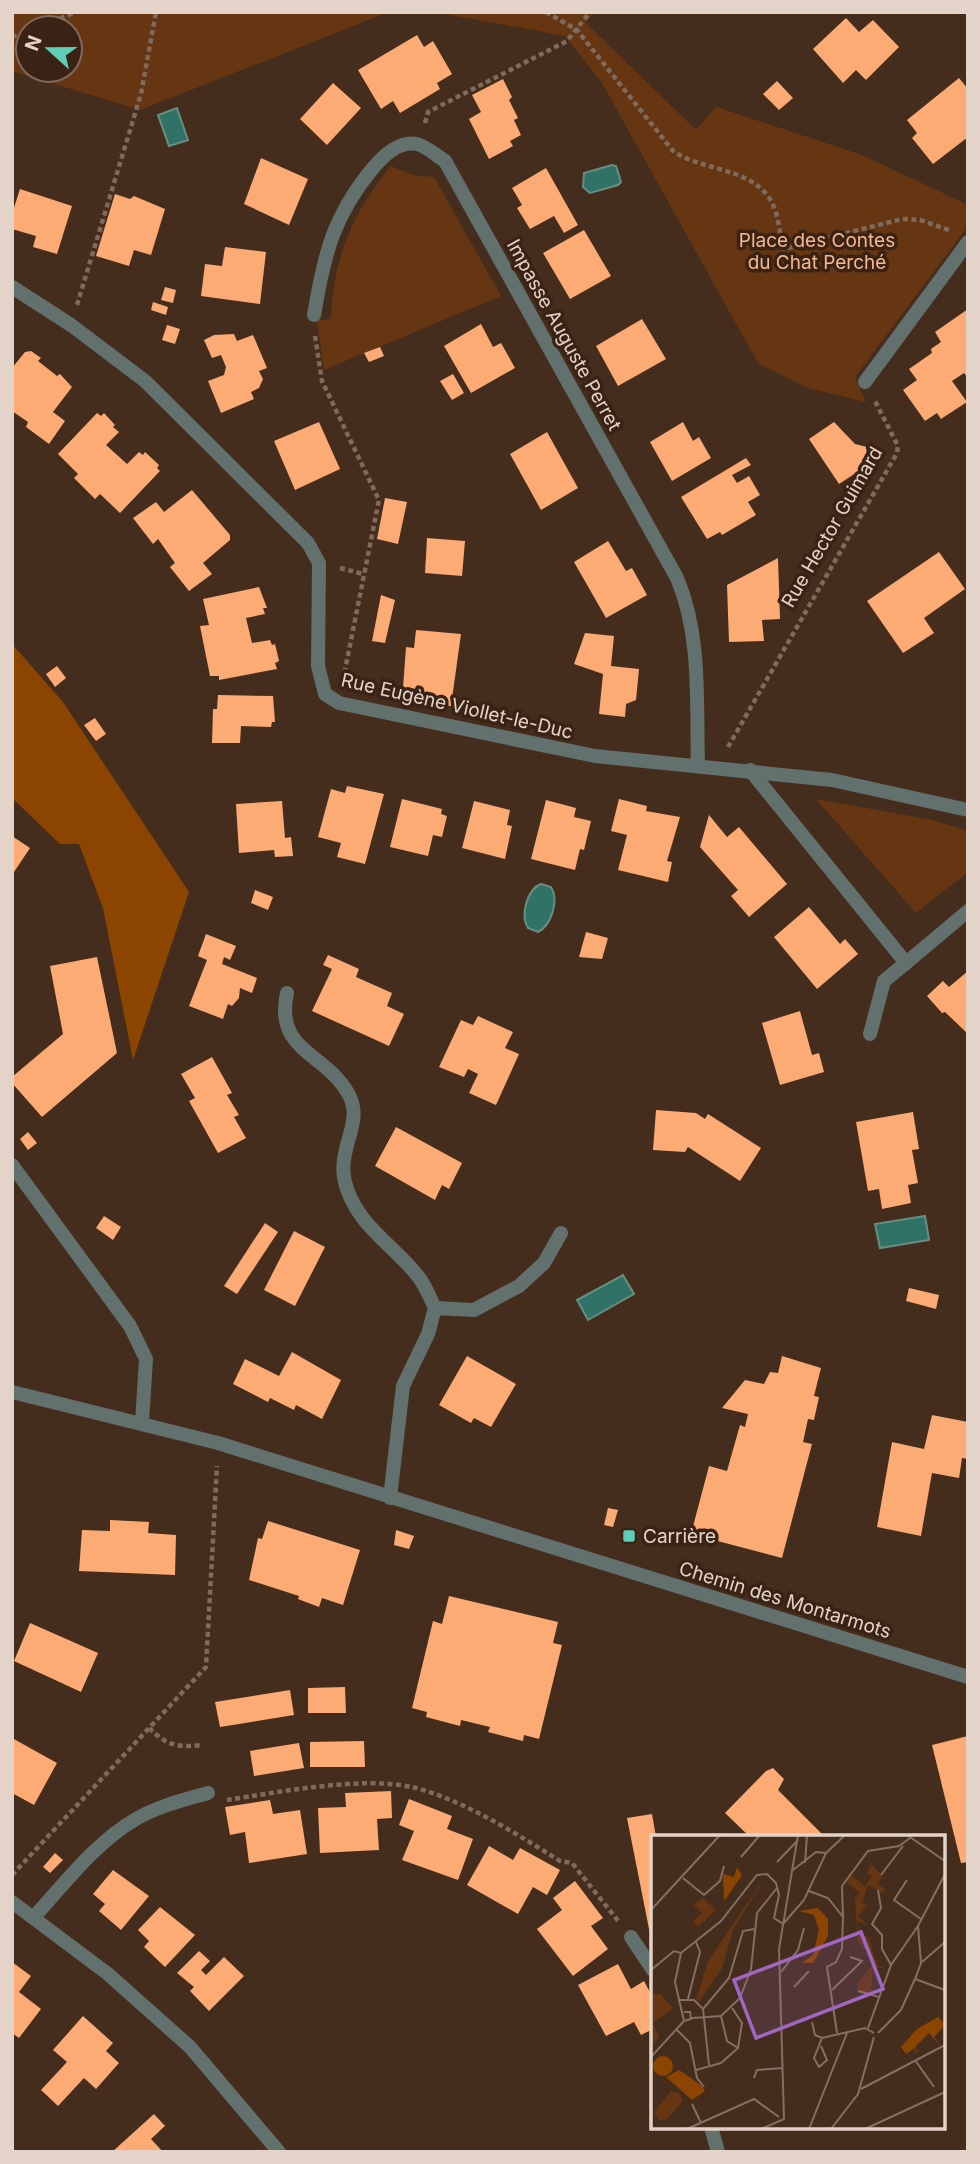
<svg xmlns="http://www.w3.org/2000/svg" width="980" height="2164" font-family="Inter,sans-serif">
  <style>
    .green { fill: #663612; fill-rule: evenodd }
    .forest { fill: #8c4500 }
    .water { fill: #307265; stroke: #668f83; stroke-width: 2 }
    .building { fill: #fcab75 }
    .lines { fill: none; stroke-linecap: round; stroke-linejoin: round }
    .path { stroke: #7f6a5c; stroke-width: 4.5; stroke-dasharray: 5 3.5; stroke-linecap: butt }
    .service { stroke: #62716d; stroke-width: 14 }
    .minor { stroke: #62716d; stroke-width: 14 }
    .poi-dot { fill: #5eceb7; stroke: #3a2314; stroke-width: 2.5 }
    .labels { text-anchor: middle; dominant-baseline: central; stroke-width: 7; stroke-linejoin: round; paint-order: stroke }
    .park-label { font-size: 19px; fill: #f5b78f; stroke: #3a2314 }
    .street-label { font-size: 19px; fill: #e3d3c9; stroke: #3a2314 }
    .poi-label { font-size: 19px; fill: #e3d3c9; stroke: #3a2314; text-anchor: start }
    .inset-road { fill: none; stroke: #846f62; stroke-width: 2 }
    .view { fill: #9f66c2; fill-opacity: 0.15; stroke: #9f66c2; stroke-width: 3.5 }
    .inset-edge { fill: none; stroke: #e3d3c9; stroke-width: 3.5 }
  </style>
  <rect width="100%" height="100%" fill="#452d1d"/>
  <g class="green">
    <path d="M12,12h377l-249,98 -128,-39zM70,28v42h-42v-42z"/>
    <polygon points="435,12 594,12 586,23 696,130 716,107 862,155 968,205 968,226 855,377 866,402 808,388 758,363 602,83 565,36"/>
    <path d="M391,166l22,9 21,2 67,119 -177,74 -7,-50 14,-1c2,-61 22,-107 60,-153z"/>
    <polygon points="816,799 933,820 968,831 968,872 916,913"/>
  </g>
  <polygon class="forest" points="12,644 63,702 189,892 133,1060 103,908 79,844 60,844 12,798"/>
  <g class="water">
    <polygon points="177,108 188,140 169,146 158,115"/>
    <polygon points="612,165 616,166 621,182 618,185 590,193 583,187 584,173"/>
    <path d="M541,884l10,3c8,12 1,38 -13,45l-10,-4c-8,-12 -1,-39 13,-44z"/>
    <polygon points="925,1216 929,1240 880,1248 875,1224"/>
    <polygon points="623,1275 634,1294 588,1320 577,1300"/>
  </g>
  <g class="building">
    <polygon points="846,18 859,32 873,20 899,47 866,80 856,70 843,83 813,49"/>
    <polygon points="417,35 424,47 433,41 452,74 437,83 440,89 400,113 393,101 381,109 358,70"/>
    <polygon points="959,78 968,89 968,137 933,164 912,138 917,133 907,120"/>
    <polygon points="503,79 512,97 509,100 518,118 514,120 521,135 510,141 513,146 489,159 469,119 481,112 472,95"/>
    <polygon points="777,81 793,98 779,110 763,94"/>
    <polygon points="333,83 361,108 327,145 300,119"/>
    <polygon points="261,158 308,179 289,225 244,204"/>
    <polygon points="546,168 578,225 564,233 554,216 530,229 517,208 522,205 512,188"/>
    <polygon points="20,189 72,206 57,254 33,247 36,236 12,229 12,214"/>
    <polygon points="115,194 130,199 134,196 165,209 151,255 134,250 129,266 96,256"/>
    <polygon points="584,230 611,276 570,299 543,253"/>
    <polygon points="225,247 266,252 260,304 201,296 205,264 222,266"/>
    <polygon points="165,287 176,290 173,303 161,300"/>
    <polygon points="153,302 168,307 166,315 151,310"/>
    <polygon points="968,309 968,378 964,373 952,381 967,402 941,419 937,413 925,421 903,390 917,380 909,369 932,353 931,349 941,342 935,332"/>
    <polygon points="642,319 666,359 618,386 596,346"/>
    <polygon points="481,324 493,347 501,343 515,368 471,393 444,346"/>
    <polygon points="167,325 180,329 175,344 162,340"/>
    <polygon points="234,334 237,341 253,335 267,368 259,371 263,379 259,388 251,392 254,399 221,413 208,381 224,375 226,367 221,355 212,358 204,340 214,335"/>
    <polygon points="380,347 384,356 369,362 364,353"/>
    <polygon points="31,351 41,358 38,361 57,376 60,374 72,387 53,412 65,421 49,444 26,427 28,422 12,411 12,368 25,352"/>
    <polygon points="453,374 464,393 452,400 440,381"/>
    <polygon points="97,413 101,416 104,413 115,425 113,427 119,432 106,445 127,464 139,452 143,455 145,452 159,465 157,468 160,471 120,513 100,494 95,499 74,478 78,474 58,454"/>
    <polygon points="319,422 340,469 295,490 274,441"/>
    <polygon points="683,422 693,441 699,437 711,458 672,481 650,442"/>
    <polygon points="834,422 855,444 867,447 865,459 868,465 839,484 809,439"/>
    <polygon points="547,432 578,488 541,510 510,454"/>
    <polygon points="746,458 751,465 732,475 737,483 749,476 760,495 748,502 756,515 722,535 720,532 707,539 681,497"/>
    <polygon points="192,490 230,535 230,540 203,563 212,574 189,591 170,567 175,563 158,539 153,544 133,518 156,502 164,512"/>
    <polygon points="385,498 407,502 398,544 377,539"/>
    <polygon points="427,538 465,541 462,576 425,573"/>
    <polygon points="608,541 626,571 632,568 647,595 606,618 574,562"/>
    <polygon points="939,552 965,589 924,618 934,633 903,653 867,601"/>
    <polygon points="778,558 780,619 762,620 764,641 729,642 727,585"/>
    <polygon points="259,587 267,608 263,608 265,614 246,618 252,643 270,640 272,645 275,644 279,661 275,663 277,669 219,680 219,676 210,676 200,626 209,625 203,599"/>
    <polygon points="381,595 395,600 385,643 372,641"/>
    <polygon points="416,630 461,634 451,706 402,702 406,647 414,648"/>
    <polygon points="585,633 614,636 611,666 639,669 636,700 626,704 625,717 599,714 603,674 574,664"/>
    <polygon points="57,666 66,678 55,687 46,674"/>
    <polygon points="218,695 273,696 275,722 272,722 271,727 241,726 240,743 212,743 213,709 217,709"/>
    <polygon points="95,718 106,734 96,741 84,725"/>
    <polygon points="347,786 384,794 365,864 337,857 341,843 318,837 331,789 345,793"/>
    <polygon points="402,799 442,809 441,814 447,816 442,837 433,835 428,856 390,847"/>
    <polygon points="619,799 647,806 646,811 680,817 667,861 672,862 668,882 618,870 627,835 611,831"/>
    <polygon points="546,800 576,808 574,817 591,821 584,850 580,849 575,870 531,859"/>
    <polygon points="282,801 285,838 291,837 293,856 275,857 274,850 239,853 236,804"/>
    <polygon points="474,801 510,810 507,825 512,826 505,859 462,848"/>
    <polygon points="709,815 727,837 739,827 787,884 749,917 731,896 738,890 700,847"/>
    <polygon points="12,836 30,848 12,875"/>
    <polygon points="255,890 273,897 268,910 251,903"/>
    <polygon points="809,907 840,944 845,939 858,954 817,989 774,937"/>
    <polygon points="586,932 608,938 602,959 579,957"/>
    <polygon points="206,934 236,946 230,960 224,957 222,964 257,978 252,993 240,988 239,998 232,1006 228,1004 223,1019 189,1006 207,960 198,956"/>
    <polygon points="328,955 359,969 356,977 392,993 387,1006 404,1014 389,1046 312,1011 332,969 323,965"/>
    <polygon points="97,957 117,1053 42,1117 12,1083 12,1077 63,1034 50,966"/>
    <polygon points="968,971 968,1034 945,1012 942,1013 927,996 943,981 949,987"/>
    <polygon points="800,1011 812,1055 819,1053 824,1072 780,1085 762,1023"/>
    <polygon points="478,1016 513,1032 505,1048 519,1054 496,1105 469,1093 478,1074 468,1069 464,1077 439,1067 461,1020 473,1025"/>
    <polygon points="212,1057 232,1093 227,1095 239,1115 234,1117 246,1138 218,1153 189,1101 195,1098 181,1074"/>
    <polygon points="656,1110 696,1113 705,1119 708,1114 761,1148 740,1181 688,1147 685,1152 653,1150"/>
    <polygon points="913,1112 919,1149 912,1150 918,1183 908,1185 911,1203 882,1209 879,1189 868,1191 856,1122"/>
    <polygon points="396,1127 462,1163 449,1189 442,1185 435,1200 375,1166"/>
    <polygon points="28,1132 37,1143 28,1150 20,1139"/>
    <polygon points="104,1216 121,1227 113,1240 96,1228"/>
    <polygon points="265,1223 278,1232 237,1294 224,1286"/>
    <polygon points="294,1231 325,1247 295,1306 264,1290"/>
    <polygon points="909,1288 939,1295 936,1309 906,1301"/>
    <polygon points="292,1352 341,1380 322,1419 296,1405 294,1410 270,1398 268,1402 233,1384 245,1359 279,1376"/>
    <polygon points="467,1356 516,1384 491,1427 474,1418 471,1423 439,1405"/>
    <polygon points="782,1356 821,1368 814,1396 819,1397 814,1420 808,1419 803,1442 812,1444 782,1558 691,1534 709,1466 727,1471 740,1425 745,1427 748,1414 722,1408 745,1380 764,1384 770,1372 778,1373"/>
    <polygon points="932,1415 968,1422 968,1459 962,1458 959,1478 932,1473 921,1536 877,1527 892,1442 924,1449"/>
    <polygon points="608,1508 618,1510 613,1527 604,1525"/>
    <polygon points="110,1520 149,1522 148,1533 176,1535 175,1575 79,1571 82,1530 110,1531"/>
    <polygon points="268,1521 360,1550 343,1605 322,1598 319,1607 298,1599 299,1596 249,1580 258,1538 262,1539"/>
    <polygon points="396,1530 414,1536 409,1549 394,1545"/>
    <polygon points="449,1596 558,1622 553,1643 562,1645 539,1739 524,1735 523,1741 488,1732 490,1727 461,1720 460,1726 426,1717 427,1712 412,1708 433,1621 442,1624"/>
    <polygon points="30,1623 98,1653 81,1692 14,1661"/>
    <polygon points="345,1687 346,1713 308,1713 308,1688"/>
    <polygon points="290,1690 294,1715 220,1727 215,1702"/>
    <polygon points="968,1736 968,1862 961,1863 932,1745"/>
    <polygon points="12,1738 57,1763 34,1805 12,1793"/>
    <polygon points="364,1741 365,1767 310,1767 310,1742"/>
    <polygon points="299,1743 304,1768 254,1776 250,1751"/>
    <polygon points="773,1768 784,1779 778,1790 825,1837 750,1837 725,1813 766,1771"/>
    <polygon points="391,1791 392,1818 377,1819 379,1850 320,1853 318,1808 346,1807 345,1793"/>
    <polygon points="409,1799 452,1816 447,1829 473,1839 458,1880 402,1860 414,1831 399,1825"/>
    <polygon points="270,1800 273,1814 300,1810 307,1854 249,1863 245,1832 230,1835 225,1807"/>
    <polygon points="652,1814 656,1837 653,1837 652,1944 627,1818"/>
    <polygon points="489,1846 513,1860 520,1848 560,1870 547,1895 533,1887 518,1914 467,1885"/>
    <polygon points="55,1853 63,1860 50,1873 43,1867"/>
    <polygon points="113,1870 149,1896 121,1930 99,1911 105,1904 93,1894"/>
    <polygon points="575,1881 603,1918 591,1926 608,1949 573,1976 537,1929 562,1910 553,1898"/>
    <polygon points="160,1907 195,1935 165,1967 144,1947 149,1941 138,1930"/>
    <polygon points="199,1951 210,1961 201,1970 206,1975 224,1957 244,1976 209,2011 190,1991 194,1987 177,1973"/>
    <polygon points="12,1962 31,1976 19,1992 41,2009 19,2038 12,2033"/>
    <polygon points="618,1964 631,1989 644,1981 653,1998 653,2029 641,2035 634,2022 606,2036 578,1985"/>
    <polygon points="83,2016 113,2043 106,2051 119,2063 96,2089 84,2078 58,2106 41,2090 67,2062 53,2050"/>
    <polygon points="154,2114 165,2126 151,2139 163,2152 112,2152"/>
  </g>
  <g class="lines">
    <g class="path">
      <path d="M546,12l31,18 96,121c30,21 85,16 101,56 5,12 6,29 9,42l119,-30 18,1 29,10"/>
      <polyline points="36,28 76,12"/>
      <polyline points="12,37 28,31"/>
      <polyline points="425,123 428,112 567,41 590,12"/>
      <polyline points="77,305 141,94 156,12"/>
      <polyline points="315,336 322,381 379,500 344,675"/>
      <polyline points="340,568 363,574"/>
      <polyline points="728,747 897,453 898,446 875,401"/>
      <path d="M149,1728c17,17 29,20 52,17"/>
      <path d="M227,1800c53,-8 138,-25 189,-12 51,14 99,45 144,73l12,2 47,59"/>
      <polyline points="12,1875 206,1667 217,1466"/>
    </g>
    <g class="service">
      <polyline points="750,770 906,963 968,911"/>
      <polyline points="870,1034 884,981 906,963"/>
      <path d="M34,1917c31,-34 62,-75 102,-98 22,-13 48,-19 72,-26"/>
      <polyline points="631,1937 653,1970"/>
      <polyline points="711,2127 718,2152"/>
    </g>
    <g class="minor">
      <polyline points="12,287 71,325 145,381 308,543 319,563 318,666 325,694 339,703 595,756 832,780 968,810"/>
      <path d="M314,315c10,-60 19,-99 59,-147 10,-12 26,-28 44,-24 9,2 20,12 28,17l232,417c25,59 19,126 21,188"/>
      <polyline points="865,382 968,242"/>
      <path d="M287,993c-13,59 39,59 62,102 16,30 -16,56 -2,94 13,38 46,56 70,86 8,9 13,23 18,33"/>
      <polyline points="12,1165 130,1326 146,1359 142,1423"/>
      <polyline points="12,1392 218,1443 968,1677"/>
      <polyline points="390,1498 403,1386 428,1334 435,1308 474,1310 519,1286 544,1263 561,1233"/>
      <polyline points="12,1902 108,1974 190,2047 279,2152"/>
    </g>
  </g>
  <rect class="poi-dot" x="622" y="1529" width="14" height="14" rx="3.5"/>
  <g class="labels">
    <g class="park-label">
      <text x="817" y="240">Place des Contes<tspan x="817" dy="22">du Chat Perché</tspan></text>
    </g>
    <g class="street-label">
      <text transform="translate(564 335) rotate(61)">Impasse Auguste Perret</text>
      <text transform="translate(832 527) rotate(-60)">Rue Hector Guimard</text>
      <text transform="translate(457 706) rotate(13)">Rue Eugène Viollet-le-Duc</text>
      <text transform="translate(785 1600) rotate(17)">Chemin des Montarmots</text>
    </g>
    <g class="poi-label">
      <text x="643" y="1536">Carrière</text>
    </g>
  </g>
  <g transform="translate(651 1835)">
    <rect width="294" height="294" fill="#452d1d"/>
    <path d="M214,22l17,19 -4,8 7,5 -3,4 -14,-8 -6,18 5,3 -9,10 10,9 -11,-4 1,8 11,10 9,28 9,-2 -7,3 -7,-1 -2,27 -14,-3v-7l15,-19 -2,-10 -12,-13 -3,-43 5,-6 -13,-10 4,-8 14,11 7,-9 -5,-4 4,-9zM115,41l-33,54 -11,38 -23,34 -3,-2 12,-39zM52,63l13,12 -18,17 -5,-6 9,-8 -8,-8zM0,158l9,1 13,14 -20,15 6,13 -8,12zM20,256l9,3 3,7 -17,19h-7l-5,-8z" fill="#663612"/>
    <path d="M86,32l5,8 -18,26 -1,-27 11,3zM167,73l10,11v17l-15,27h-11l11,-8 6,-25 -5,-15 -15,-4zM287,182l7,8 -11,12 6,9 -11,-13 -14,14 4,9 -5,-8 -8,6 -5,-7 16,-18zM2 231a10 10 0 1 1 20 0a10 10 0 1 1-20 0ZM28,235l23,16 3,5 -13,9 -26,-23z" fill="#8c4500"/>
    <path class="inset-road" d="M256,0l38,26M90,22l19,-22M126,27l21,-22M154,28l2,-28M142,35l23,-18 10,1M230,40l22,-29M32,43l21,17 16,-14 4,-15M256,45l-13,20 27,19M227,55l3,18 -9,16 10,11v14l9,16M158,56l19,7 15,19 -1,32 -6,13 -9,5 10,66M0,75l69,-75M192,82l-1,-31 26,-35 31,-5 11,-8M132,89l21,-24 22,-47 19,-18M271,127l23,-20M0,135l23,-19 7,2M130,137l17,-22 6,-22M264,144l30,11M143,152l15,-16M181,155l30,-29 -12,-4M207,156l21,6M37,164l12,-47 -4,-10M27,165h16l9,9 6,56M52,174l26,-31 14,-47 11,-2M70,181l6,25 11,7M41,183l29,-2 19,-18 11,-29 6,-56 20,-25M33,186l-9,-39 6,-29 40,-32 36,-46 10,-1 9,9 3,12 -5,23 9,6M161,187l3,13 7,3 43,-10 9,5M217,193l23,-63 27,-39M26,195l13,13 7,35 7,9M227,198l23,-23 14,-31 6,-16 -3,-37 27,-52M170,211l6,14 -8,7 -5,-9 8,-20M0,222l33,-36 7,-2 -1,-7h-6M264,225l19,27M45,235l25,-7 17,-15 4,-25 -10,-15M103,243l3,-8 26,-2M210,254l84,-44M41,269l9,19M36,294l67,-30 25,18M110,294l23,-10 -5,-170 19,-114M158,294l38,-96M180,294l27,-35 16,-57M214,294l80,-37"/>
    <path class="view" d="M210,97l22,57 -127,49 -22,-58z"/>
    <rect width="294" height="294" class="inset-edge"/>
  </g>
  <rect width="980" height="2164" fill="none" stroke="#e3d3c9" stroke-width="28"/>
  <g transform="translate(49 49) rotate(291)"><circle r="33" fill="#3a2314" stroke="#7e695c" stroke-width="2"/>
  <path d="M0-5L12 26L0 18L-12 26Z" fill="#5eceb7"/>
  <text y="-10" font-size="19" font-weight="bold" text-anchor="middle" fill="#e3d3c9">N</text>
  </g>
</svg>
